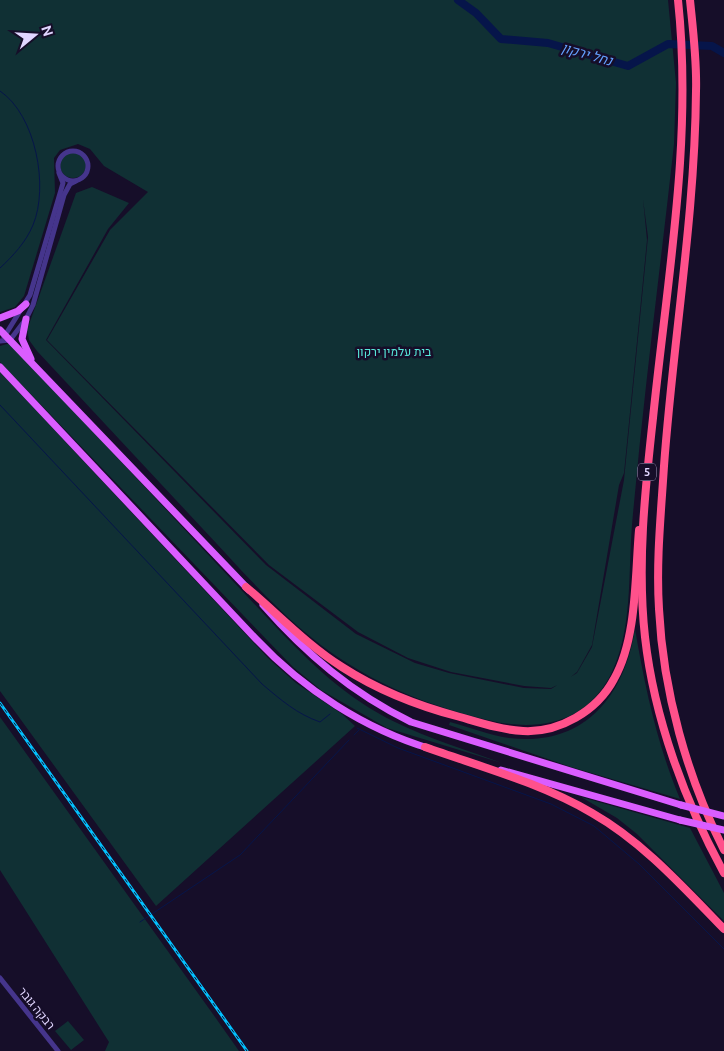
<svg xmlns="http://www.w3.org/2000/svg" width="724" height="1051" font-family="Ubuntu,Heebo,sans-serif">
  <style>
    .green { fill: #103034 }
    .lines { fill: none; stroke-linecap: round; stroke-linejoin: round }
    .stream { stroke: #06154a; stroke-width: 1 }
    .river { stroke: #06154a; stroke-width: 8 }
    .minor { stroke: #45358c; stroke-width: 5 }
    .major { stroke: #da5dff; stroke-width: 7 }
    .highway { stroke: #ff518b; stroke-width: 8 }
    .rail-casing { stroke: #02c1ff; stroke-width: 3 }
    .rail { stroke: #160e29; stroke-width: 1; stroke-dasharray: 4; stroke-linecap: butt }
    .major-bridge { stroke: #da5dff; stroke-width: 7 }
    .labels { text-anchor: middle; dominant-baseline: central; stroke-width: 5; stroke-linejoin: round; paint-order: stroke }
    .shield { fill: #160e29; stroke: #a49abf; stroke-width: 1 }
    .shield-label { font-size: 11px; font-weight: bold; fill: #e1d6ff }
    .park-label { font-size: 12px; fill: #57e9da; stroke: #160e29 }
    .street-label { font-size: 12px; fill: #e1d6ff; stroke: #160e29 }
    .water-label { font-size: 14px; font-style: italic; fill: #64a1ff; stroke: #160e29 }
  </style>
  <rect width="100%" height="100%" fill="#160e29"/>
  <g class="green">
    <path d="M0,0h668l8,83 -2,61c-14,127 -31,254 -42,381 -4,50 1,106 -22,151 -25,48 -74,56 -122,44 -50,-12 -97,-29 -141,-57 -55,-34 -100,-87 -145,-135 -55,-59 -110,-118 -165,-177l-8,-11 -2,-10 49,-137 16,-6 37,16 -21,26 -62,111 220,225 90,69 59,29 34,10 75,15 27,1 26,-16 15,-26 32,-167 24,-243 -5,-38 4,41 -23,233 -5,12 -27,160 -15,27 -13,10 -13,6 -27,-2 -73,-14 -43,-14 -50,-26 -89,-67 -222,-225 63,-110 38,-38 -44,-26 -14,-17 -12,-5 -18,6 -6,8 1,35 -31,103 -9,11 -15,5z"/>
    <circle cx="73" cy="165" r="13"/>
    <path d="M10,343l266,284c35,37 73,73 119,95 34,17 72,28 107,41l-115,-35 -66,-38 -28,-23 -293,-305v-16z"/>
    <polygon points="0,372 268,658 296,683 342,714 355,726 156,906 0,691"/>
    <path d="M635,629c10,58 22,115 45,170l-109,-32 -122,-42 1,-3c19,5 39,13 59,16 75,9 115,-41 126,-109z"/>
    <polygon points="0,717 215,1017 239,1051 105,1051 109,1042 0,870"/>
    <polygon points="581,797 690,828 724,893 724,921 637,834 617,818"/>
    <polygon points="68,1021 84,1040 71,1050 55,1031"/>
  </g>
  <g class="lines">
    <g class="stream">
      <path d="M0,91c36,24 49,96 33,134 -7,17 -20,31 -33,43"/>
      <path d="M0,405l262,279c19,16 35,30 58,38l10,-8"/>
      <polyline points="357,728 398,748 551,804 594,826 639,864 724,949"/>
      <polyline points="354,735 359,730"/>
      <polyline points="140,922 240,855 349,740"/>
    </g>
    <polyline class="river" points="458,0 476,13 501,39 548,43 628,66 668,44 712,46 724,53"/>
    <g class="minor">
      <circle cx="73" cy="166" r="15"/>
      <polyline points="4,337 30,295 61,190 63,183 59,173"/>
      <polyline points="0,341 10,340 26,319 33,305 64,195 70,184 76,181"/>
      <polyline points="0,978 58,1051"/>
    </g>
    <g class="major">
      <polyline points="0,318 18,311 26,304"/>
      <polyline points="26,319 22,339 31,359"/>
      <polyline points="0,330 249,590"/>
      <path d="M0,367l256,272c47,50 108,90 175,110"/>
      <path d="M263,605c43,49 89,88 148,117l270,83"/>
      <polyline points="501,770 680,820"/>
    </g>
    <g class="highway">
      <path d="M678,0c15,139 -11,280 -25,418 -8,72 -16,147 -8,219 9,81 40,165 79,236"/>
      <path d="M690,0c3,30 7,61 6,91 -1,125 -23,250 -32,375 -3,48 -8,95 -5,143 4,82 28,168 65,241"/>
      <path d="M246,587c31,26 61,58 96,80 37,24 76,39 118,50 21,6 42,13 63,14 36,2 74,-20 91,-52 23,-40 21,-103 25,-149"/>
      <path d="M425,747c56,20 116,36 167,66 51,29 91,74 132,116"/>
    </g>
    <defs>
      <polyline id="rail" points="0,703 247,1051"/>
    </defs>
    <use href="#rail" class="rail-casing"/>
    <use href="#rail" class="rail"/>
    <g class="major-bridge">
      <polyline points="681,805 724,816"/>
      <polyline points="680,820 724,830"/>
    </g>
  </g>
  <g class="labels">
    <rect class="shield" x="638" y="463.5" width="18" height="17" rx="4"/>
    <g class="shield-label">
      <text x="647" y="472">5</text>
    </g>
    <g class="park-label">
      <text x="394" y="351">בית עלמין ירקון</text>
    </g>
    <g class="street-label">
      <text transform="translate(37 1008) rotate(51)">רבקה גובר</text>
    </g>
    <g class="water-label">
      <text transform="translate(587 54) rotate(16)">נחל ירקון</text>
    </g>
  </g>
  <g transform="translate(35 35) rotate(72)" stroke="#160e29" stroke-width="4" paint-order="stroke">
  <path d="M0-4L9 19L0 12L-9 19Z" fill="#e1d6ff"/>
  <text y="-8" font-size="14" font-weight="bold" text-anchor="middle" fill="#e1d6ff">N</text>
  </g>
</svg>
